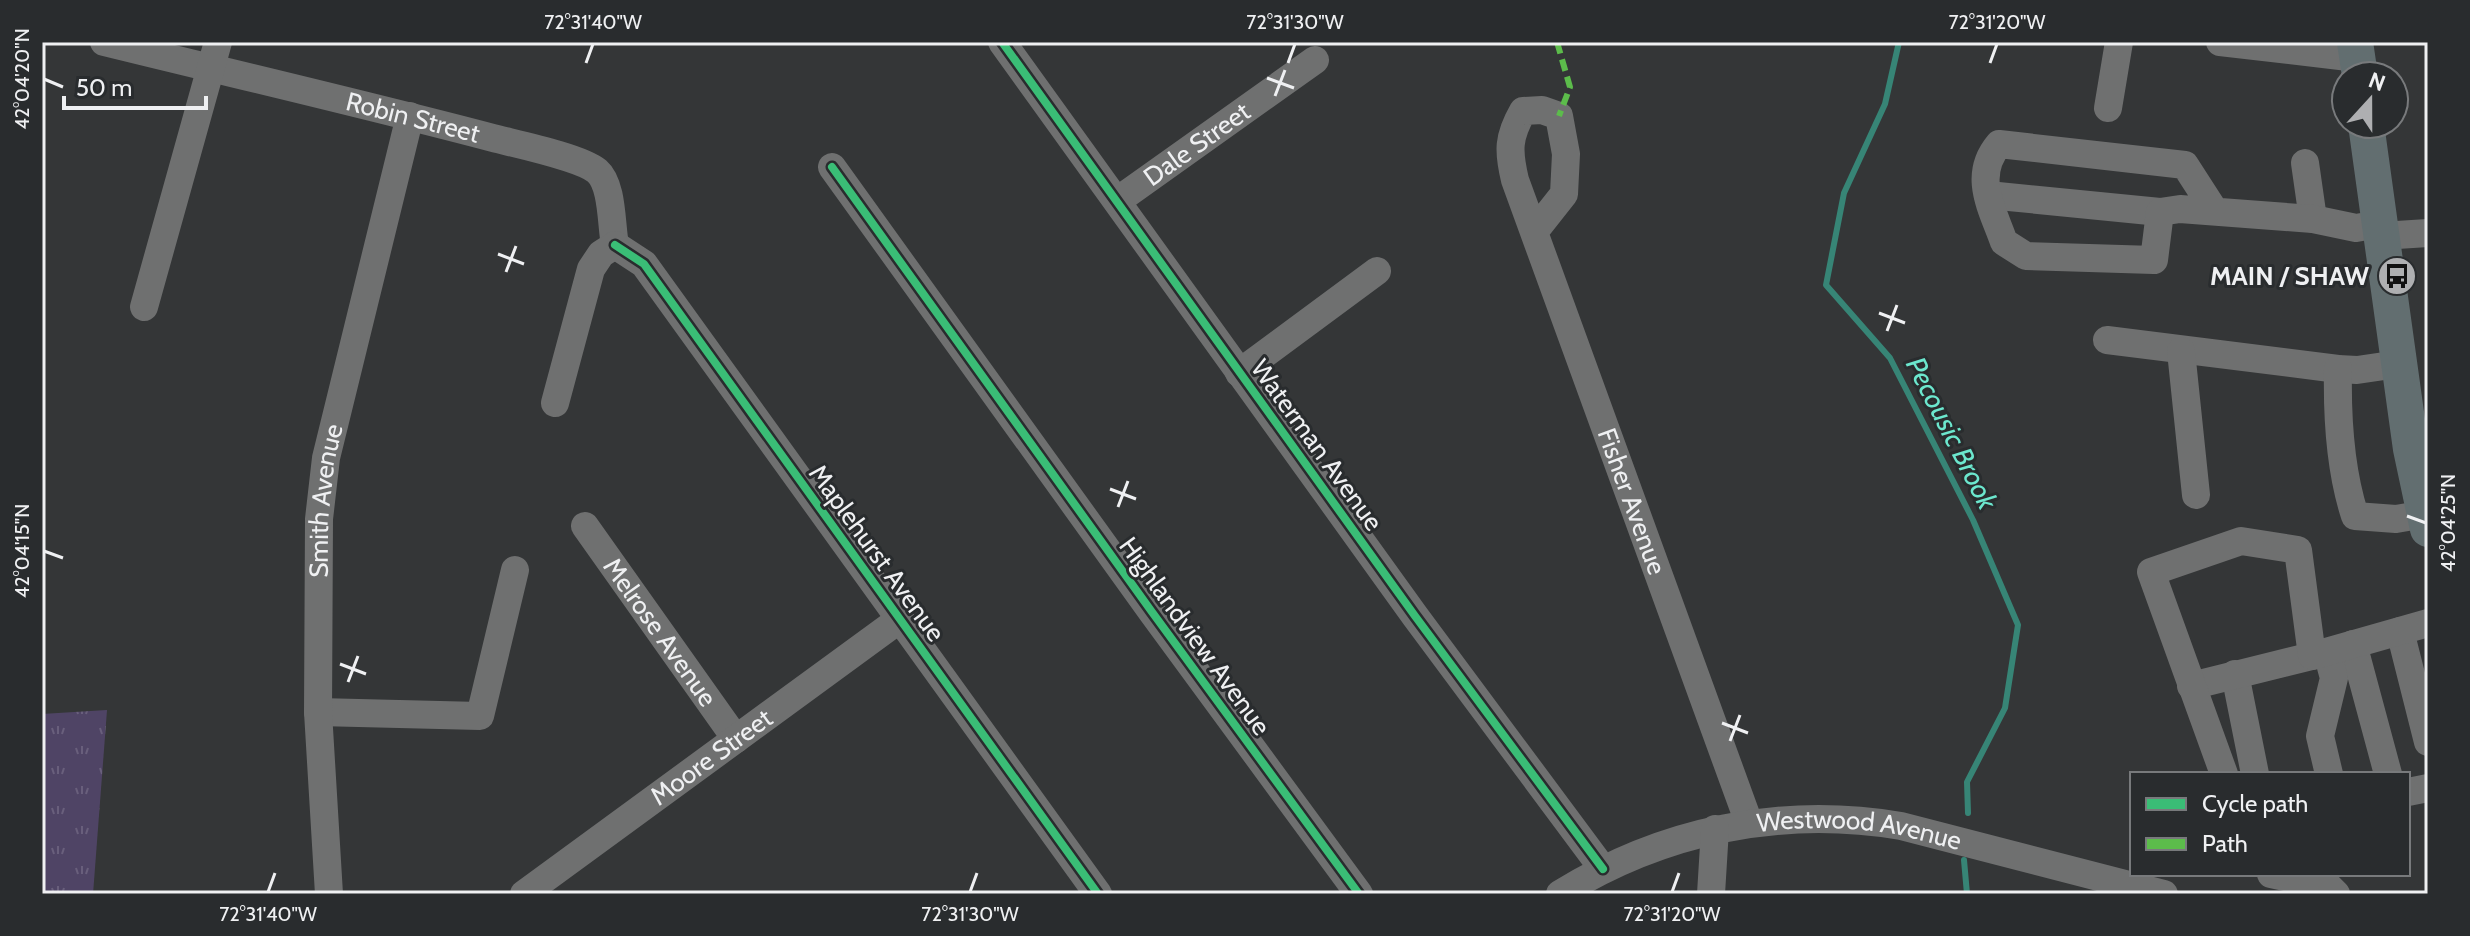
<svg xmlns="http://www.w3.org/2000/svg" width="2470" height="936" font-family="Cabin,sans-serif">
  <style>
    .grass { fill: url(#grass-tufts) }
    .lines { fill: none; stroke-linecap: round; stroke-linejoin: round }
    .stream { stroke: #378576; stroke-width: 6 }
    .minor { stroke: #6f7070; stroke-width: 28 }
    .major { stroke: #626e70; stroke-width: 36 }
    .quiet { stroke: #5cbc4b; stroke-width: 6; stroke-dasharray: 12 6; stroke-linecap: butt }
    .cycleway-casing { stroke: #292c2e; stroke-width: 13 }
    .cycleway { stroke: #3abd76; stroke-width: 8 }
    .ticks { fill: none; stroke: #eff0f2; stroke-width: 3 }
    .labels { text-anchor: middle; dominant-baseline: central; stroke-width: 6; stroke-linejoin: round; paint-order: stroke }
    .street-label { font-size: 26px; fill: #eff0f2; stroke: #292c2e }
    .poi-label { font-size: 26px; font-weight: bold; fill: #eff0f2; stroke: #292c2e; text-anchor: end }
    .water-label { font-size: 28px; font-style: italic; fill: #6ce7ce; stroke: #292c2e }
    .neatline { fill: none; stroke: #eff0f2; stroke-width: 3 }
    .ticks-label { font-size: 20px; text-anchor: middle; fill: #eff0f2 }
  </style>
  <defs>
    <pattern id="grass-tufts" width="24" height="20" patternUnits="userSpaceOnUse" patternTransform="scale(2)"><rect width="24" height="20" fill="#4f4465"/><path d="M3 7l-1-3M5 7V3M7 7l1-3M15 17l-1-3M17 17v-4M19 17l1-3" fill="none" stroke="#695f7c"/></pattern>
  </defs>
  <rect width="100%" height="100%" fill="#343637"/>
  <polygon class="grass" points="107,710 93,894 42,894 42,714"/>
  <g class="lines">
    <g class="stream">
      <polyline points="1899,42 1885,104 1844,193 1826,285 1890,358 1973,520 2018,625 2005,708 1967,782 1968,813"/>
      <polyline points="1964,860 1967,894"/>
    </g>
    <g class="minor">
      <path id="s1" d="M104,42c130,32 260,62 389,96 23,6 87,19 104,33 16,14 14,54 18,74"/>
      <polyline points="1002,42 1415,616 1603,869"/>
      <polyline points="2220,42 2357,58"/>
      <polyline points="2108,108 2119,42"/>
      <polyline points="2305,163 2313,219"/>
      <polyline points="832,167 1152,612 1359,894"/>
      <polyline points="1988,195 2160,212"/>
      <path id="s2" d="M1117,201l198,-141"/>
      <path d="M2214,210l-29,-45 -186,-21c-27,32 -7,64 5,98l22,14 128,4 6,-48 20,-3 133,10 43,9 23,-4"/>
      <path id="s3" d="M1534,232l30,-38 2,-40 -7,-38 -17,-6 -19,1c-15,26 -15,40 -8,69l234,643"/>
      <polyline points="2381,236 2428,233"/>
      <polyline points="615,245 644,264 1098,894"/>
      <polyline points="144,307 218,42"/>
      <polyline points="2107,340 2338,369 2357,370 2398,364"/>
      <polyline points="2181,351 2196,495"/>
      <path d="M2338,369c-1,49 2,101 17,147l41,3 29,-5"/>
      <polyline points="1239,373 1377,271"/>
      <polyline points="555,403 591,269 601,254 615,245"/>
      <path id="s4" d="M585,526l151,213"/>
      <polyline points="2400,631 2428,742"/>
      <polyline points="2353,644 2388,774"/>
      <polyline points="2327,652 2334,678 2320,736 2329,774"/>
      <polyline points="2235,674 2255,774"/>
      <polyline points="2191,686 2312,656"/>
      <polyline points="318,712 480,716 515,570"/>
      <polyline points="2224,774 2151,572 2241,541 2298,550 2312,656 2428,623"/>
      <polyline points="2408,792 2428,788"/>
      <polyline points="2271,874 2328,886 2336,894"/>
      <path id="s5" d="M329,894l-11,-182 1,-193 7,-61 84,-342"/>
      <path id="s6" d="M524,894l376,-275"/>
      <path id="s7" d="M1560,894c103,-64 221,-88 341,-68l263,68"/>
      <polyline points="1711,894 1715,829"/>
    </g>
    <g class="major">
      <polyline points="2355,42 2360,76"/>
      <polyline points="2366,124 2411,449 2428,529"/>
    </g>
    <polyline class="quiet" points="1557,42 1570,87 1559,116"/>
    <defs>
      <g id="cycleway">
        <polyline points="1002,42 1415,616 1603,869"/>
        <polyline points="832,167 1152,612 1359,894"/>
        <polyline points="615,245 644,264 1098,894"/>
      </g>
    </defs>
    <use href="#cycleway" class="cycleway-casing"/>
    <use href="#cycleway" class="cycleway"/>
  </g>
  <path class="ticks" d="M586,63l7,-19M1288,63l7,-19M1990,63l7,-19M1267,78l27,10M44,79l19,8M1275,96l10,-26M498,254l26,10M506,272l10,-26M1879,313l26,10M1887,331l10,-26M1110,489l26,10M1118,507l10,-26M2407,516l19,7M44,551l19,7M340,664l26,10M348,682l10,-26M1722,723l26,10M1730,741l10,-26M268,892l7,-19M970,892l7,-19M1672,892l7,-19"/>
  <defs>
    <symbol id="bus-disc" viewBox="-11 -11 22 22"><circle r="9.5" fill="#aeafb1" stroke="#292c2e"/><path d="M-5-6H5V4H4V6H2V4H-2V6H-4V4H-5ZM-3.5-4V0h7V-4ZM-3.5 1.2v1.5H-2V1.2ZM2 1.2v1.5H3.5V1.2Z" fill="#111"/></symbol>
  </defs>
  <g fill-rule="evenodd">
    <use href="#bus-disc" x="2375" y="254" width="44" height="44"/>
  </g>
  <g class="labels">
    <g class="street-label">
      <text stroke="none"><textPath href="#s1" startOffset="318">Robin Street</textPath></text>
      <text stroke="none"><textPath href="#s2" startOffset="98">Dale Street</textPath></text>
      <text transform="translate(1317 445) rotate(54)">Waterman Avenue</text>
      <text stroke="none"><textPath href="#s5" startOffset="394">Smith Avenue</textPath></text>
      <text stroke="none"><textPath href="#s3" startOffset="578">Fisher Avenue</textPath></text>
      <text transform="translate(877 553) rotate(54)">Maplehurst Avenue</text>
      <text stroke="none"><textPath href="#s4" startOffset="130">Melrose Avenue</textPath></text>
      <text transform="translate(1195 636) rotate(54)">Highlandview Avenue</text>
      <text stroke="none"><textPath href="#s6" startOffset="232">Moore Street</textPath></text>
      <text stroke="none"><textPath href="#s7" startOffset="314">Westwood Avenue</textPath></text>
    </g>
    <g class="poi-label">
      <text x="2369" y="276">MAIN / SHAW</text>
    </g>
    <g class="water-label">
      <text transform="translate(1952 433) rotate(63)">Pecousic Brook</text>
    </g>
  </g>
  <rect width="2470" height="936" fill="none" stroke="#292c2e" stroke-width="88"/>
  <rect x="2130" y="772" width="280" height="104" fill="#292c2e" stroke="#787a7c" stroke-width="2"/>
  <rect x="2146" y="798" width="40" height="12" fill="#3abd76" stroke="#787a7c" stroke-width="2"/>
  <text x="2202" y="812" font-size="24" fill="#eff0f2">Cycle path</text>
  <rect x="2146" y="838" width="40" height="12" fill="#5cbc4b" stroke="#787a7c" stroke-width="2"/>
  <text x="2202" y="852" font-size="24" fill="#eff0f2">Path</text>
  <g transform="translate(2370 100) rotate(21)"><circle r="38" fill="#292c2e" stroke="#787a7c" stroke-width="2"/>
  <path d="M0-6L14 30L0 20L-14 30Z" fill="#aeafb1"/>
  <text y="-12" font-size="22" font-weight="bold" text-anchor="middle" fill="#eff0f2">N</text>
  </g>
  <path d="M64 96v12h142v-12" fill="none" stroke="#eff0f2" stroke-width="4"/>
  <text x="76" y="96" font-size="24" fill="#eff0f2" stroke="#292c2e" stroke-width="6" paint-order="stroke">50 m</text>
  <rect x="44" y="44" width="2382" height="848" class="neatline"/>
  <g class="ticks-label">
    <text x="593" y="29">72°31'40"W</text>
    <text x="1295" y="29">72°31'30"W</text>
    <text x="1997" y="29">72°31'20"W</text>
    <text transform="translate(22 79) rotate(-90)" y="7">42°04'20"N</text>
    <text transform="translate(2448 523) rotate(-90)" y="7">42°04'25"N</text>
    <text transform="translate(22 551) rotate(-90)" y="7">42°04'15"N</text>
    <text x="268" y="921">72°31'40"W</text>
    <text x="970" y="921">72°31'30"W</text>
    <text x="1672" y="921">72°31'20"W</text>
  </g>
</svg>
